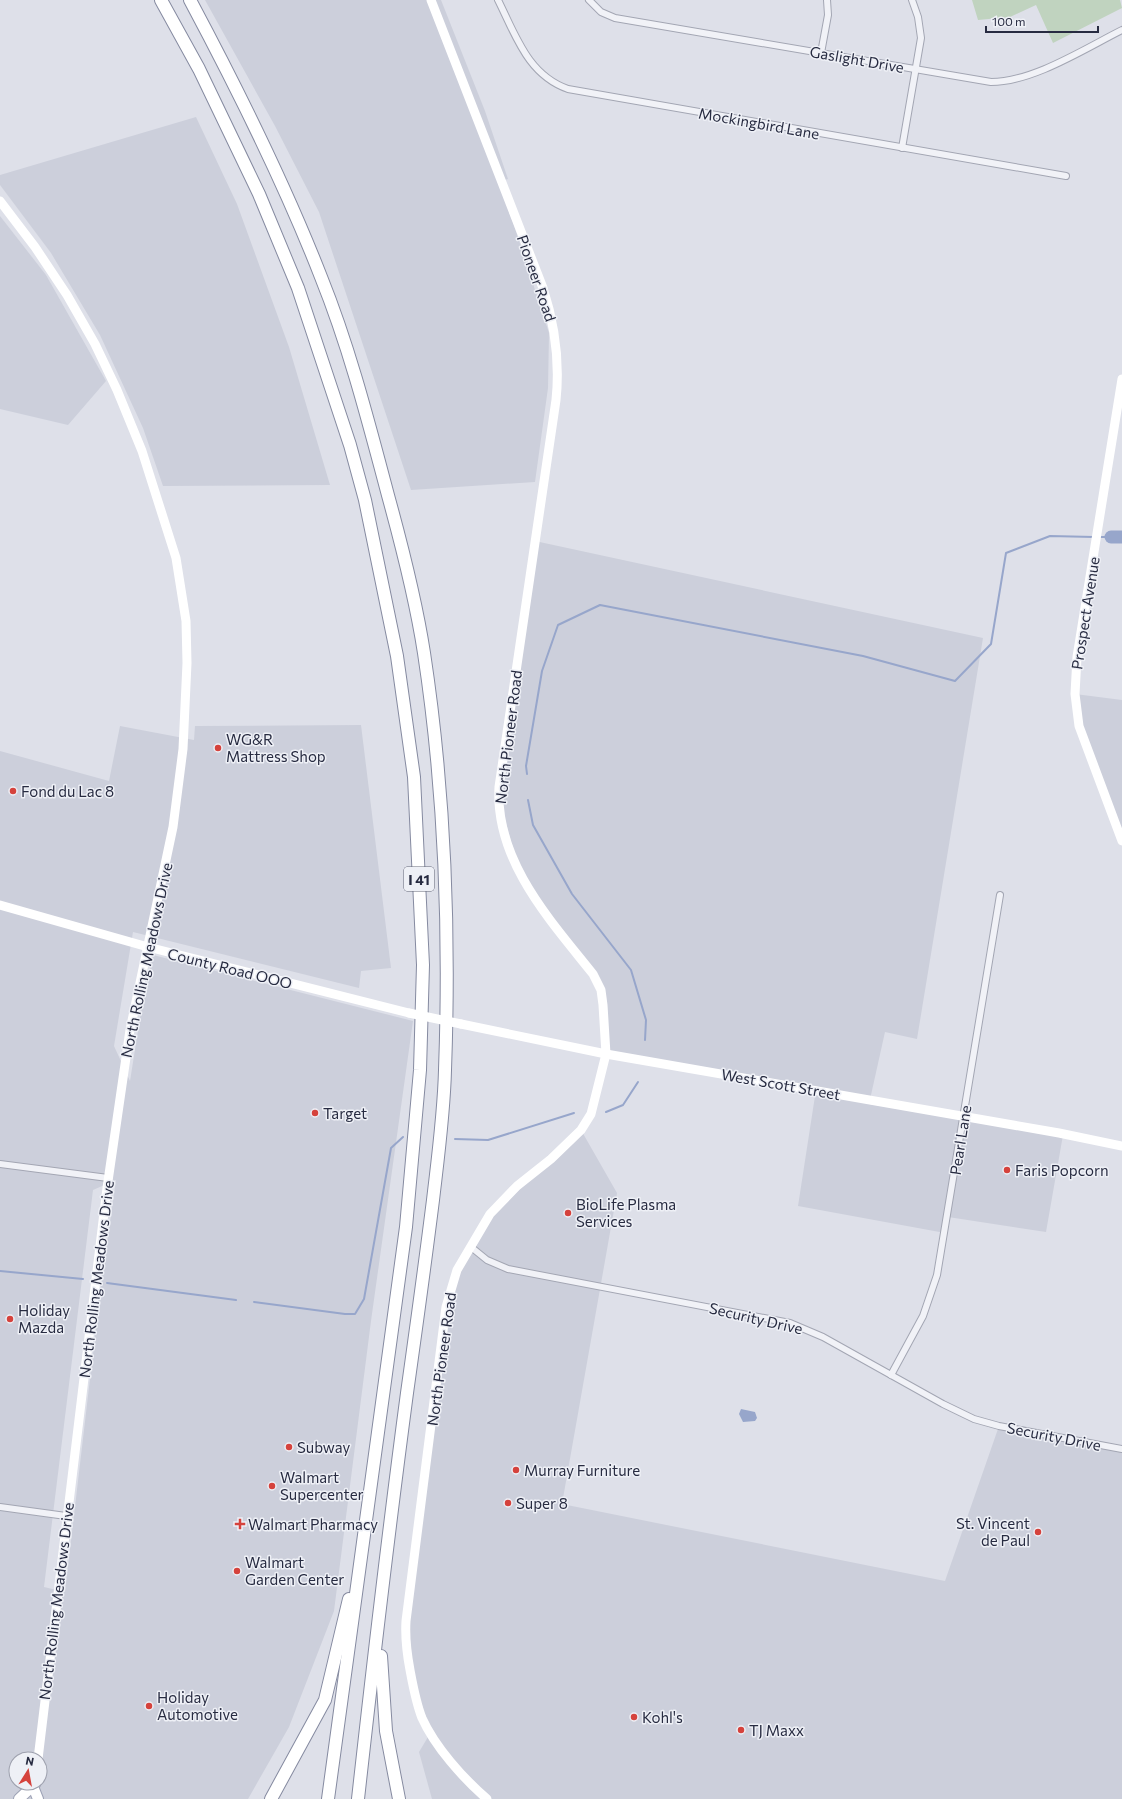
<svg xmlns="http://www.w3.org/2000/svg" width="1122" height="1799" font-family="Commissioner,sans-serif">
  <style>
    .built { fill: #cccfdb; fill-rule: evenodd }
    .green { fill: #c0d3bf }
    .water { fill: #97a6cb }
    .lines { fill: none; stroke-linecap: round; stroke-linejoin: round }
    .stream { stroke: #97a6cb; stroke-width: 2 }
    .river { stroke: #97a6cb; stroke-width: 13 }
    .street-casing { stroke: #a3a6b3; stroke-width: 8 }
    .primary-casing { stroke: #9da2b5; stroke-width: 12 }
    .highway-casing { stroke: #858aa0; stroke-width: 14 }
    .street { stroke: #f1f2f7; stroke-width: 6 }
    .secondary { stroke: #fff; stroke-width: 9 }
    .primary { stroke: #fff; stroke-width: 10 }
    .highway { stroke: #fff; stroke-width: 12 }
    .secondary-bridge { stroke: #fff; stroke-width: 9 }
    .poi-dot { fill: #d5423c; stroke: #eef0f6; stroke-width: 1.5 }
    .labels { text-anchor: middle; dominant-baseline: central; stroke-width: 3; stroke-linejoin: round; paint-order: stroke }
    .shield { fill: #eef0f6; stroke: #636677; stroke-width: 1 }
    .shield-label { font-size: 14px; font-weight: bold; fill: #272b41 }
    .street-label { font-size: 15px; fill: #272b41; stroke: #eef0f6 }
    .poi-label { font-size: 15px; fill: #272b41; stroke: #eef0f6; text-anchor: start }
  </style>
  <rect width="100%" height="100%" fill="#dee0e9"/>
  <g class="built">
    <polygon points="205,0 441,0 485,111 508,179 498,182 513,222 549,333 548,388 535,482 411,490 319,212 275,126"/>
    <polygon points="196,117 237,204 289,347 330,485 163,486 143,428 100,335 51,253 0,185 0,175"/>
    <polygon points="0,216 46,275 106,381 68,425 0,409"/>
    <polygon points="535,541 983,638 917,1039 885,1032 869,1104 1063,1135 1046,1232 948,1217 945,1233 798,1206 815,1096 795,1087 606,1054 601,990 520,873 499,798"/>
    <polygon points="1075,694 1122,700 1122,841 1090,758"/>
    <path d="M361,725l30,243 -30,3 -2,17 -226,-56 -19,114 16,35 11,-69 12,-57 260,66 -42,300 -37,290 -45,116 -41,72h-248v-1048l109,30 11,-55 74,14 1,-14zM116,1180l-15,105 -36,307 -21,-5 49,-397zM16,1759h24v24h-24z"/>
    <polygon points="581,1130 617,1193 562,1504 945,1581 999,1426 1122,1449 1122,1799 432,1799 419,1752 431,1732 423,1720 406,1644 448,1296 483,1225"/>
  </g>
  <polygon class="green" points="972,0 1120,0 1122,8 1053,43 1036,5 1010,17 978,20"/>
  <polygon class="water" points="741,1409 755,1412 757,1418 755,1421 743,1422 739,1414"/>
  <g class="lines">
    <g class="stream">
      <polyline points="1099,537 1111,537"/>
      <polyline points="527,774 526,766 542,671 558,625 600,605 863,656 955,681 991,644 1006,553 1050,536 1094,537"/>
      <polyline points="528,800 533,825 572,894 631,970 646,1020 645,1040"/>
      <polyline points="606,1112 623,1105 638,1082"/>
      <polyline points="455,1139 488,1140 574,1113"/>
      <polyline points="0,1271 83,1279"/>
      <polyline points="107,1283 236,1300"/>
      <polyline points="254,1302 345,1314 355,1314 364,1299 391,1148 403,1137"/>
    </g>
    <polyline class="river" points="1111,537 1122,537"/>
    <defs>
      <g id="street">
        <path d="M498,0c18,36 30,75 70,89l498,87"/>
        <path d="M589,0l12,12 14,6 376,64c42,0 93,-33 131,-52"/>
        <polyline points="821,53 828,15 827,0"/>
        <polyline points="902,148 921,38 918,17 912,0"/>
        <polyline points="0,1164 108,1178"/>
        <polyline points="471,1247 487,1260 508,1269 790,1323 823,1337 943,1404 974,1419 999,1426 1122,1449"/>
        <polyline points="891,1375 923,1316 937,1275 1000,895"/>
        <polyline points="0,1507 66,1516"/>
      </g>
      <g id="primary">
        <polyline points="34,1789 38,1799"/>
        <polyline points="19,1799 35,1784"/>
      </g>
      <g id="highway">
        <polyline points="161,0 199,69 259,194 298,288 350,445 365,500 397,656 414,777 423,965 420,1070 406,1227 328,1799"/>
        <path d="M190,0c48,90 94,182 131,277 29,72 48,147 68,222 14,51 27,102 35,154 21,138 26,278 21,417 -1,43 -7,87 -12,130 -8,64 -17,129 -26,193 -18,135 -34,271 -49,406"/>
        <polyline points="381,1656 386,1731 399,1799"/>
        <polyline points="271,1799 325,1700 349,1599"/>
      </g>
    </defs>
    <use href="#street" class="street-casing"/>
    <use href="#primary" class="primary-casing"/>
    <use href="#highway" class="highway-casing"/>
    <use href="#street" class="street"/>
    <g class="secondary">
      <path d="M431,0l112,288c12,37 17,74 13,112l-57,387c-4,74 51,133 94,187l8,16 2,15 3,49 -15,60 -10,16 -30,29 -34,27 -27,28 -33,56 -11,37 -40,314c-1,16 1,33 4,49 3,16 6,33 12,48 13,29 41,60 65,81"/>
      <polyline points="0,201 35,247 67,295 95,344 117,390 142,451 176,558 186,621 187,663 183,749 173,827 130,1030 122,1085 107,1188 38,1759"/>
      <polyline points="1122,379 1077,657 1075,694 1079,726 1122,841"/>
      <polyline points="0,905 148,947 409,1013"/>
      <polyline points="461,1024 606,1054 1059,1133 1122,1146"/>
    </g>
    <use href="#primary" class="primary"/>
    <use href="#highway" class="highway"/>
    <polyline class="secondary-bridge" points="409,1013 461,1024"/>
  </g>
  <g class="poi-dot">
    <circle cx="218" cy="748" r="4"/>
    <circle cx="13" cy="791" r="4"/>
    <circle cx="315" cy="1113" r="4"/>
    <circle cx="1007" cy="1170" r="4"/>
    <circle cx="568" cy="1213" r="4"/>
    <circle cx="10" cy="1319" r="4"/>
    <circle cx="289" cy="1447" r="4"/>
    <circle cx="516" cy="1470" r="4"/>
    <circle cx="272" cy="1486" r="4"/>
    <circle cx="508" cy="1503" r="4"/>
    <path d="M238 1518h4v4h4v4h-4v4h-4v-4h-4v-4h4z"/>
    <circle cx="1038" cy="1532" r="4"/>
    <circle cx="237" cy="1571" r="4"/>
    <circle cx="149" cy="1706" r="4"/>
    <circle cx="634" cy="1717" r="4"/>
    <circle cx="741" cy="1730" r="4"/>
  </g>
  <g class="labels">
    <rect class="shield" x="404" y="867" width="30" height="24" rx="3"/>
    <g class="shield-label">
      <text x="419" y="879">I 41</text>
    </g>
    <g class="street-label">
      <text transform="translate(857 59) rotate(10)">Gaslight Drive</text>
      <text transform="translate(759 123) rotate(10)">Mockingbird Lane</text>
      <text transform="translate(537 278) rotate(71)">Pioneer Road</text>
      <text transform="translate(1085 613) rotate(-81)">Prospect Avenue</text>
      <text transform="translate(508 737) rotate(-83)">North Pioneer Road</text>
      <text transform="translate(146 960) rotate(-78)">North Rolling Meadows Drive</text>
      <text transform="translate(230 968) rotate(14)">County Road OOO</text>
      <text transform="translate(781 1084) rotate(10)">West Scott Street</text>
      <text transform="translate(960 1140) rotate(-81)">Pearl Lane</text>
      <text transform="translate(96 1279) rotate(-83)">North Rolling Meadows Drive</text>
      <text transform="translate(756 1318) rotate(13)">Security Drive</text>
      <text transform="translate(441 1359) rotate(-82)">North Pioneer Road</text>
      <text transform="translate(1054 1436) rotate(11)">Security Drive</text>
      <text transform="translate(56 1601) rotate(-83)">North Rolling Meadows Drive</text>
    </g>
    <g class="poi-label">
      <text x="226" y="739">WG&amp;R<tspan x="226" dy="17">Mattress Shop</tspan></text>
      <text x="21" y="791">Fond du Lac 8</text>
      <text x="323" y="1113">Target</text>
      <text x="1015" y="1170">Faris Popcorn</text>
      <text x="576" y="1204">BioLife Plasma<tspan x="576" dy="17">Services</tspan></text>
      <text x="18" y="1310">Holiday<tspan x="18" dy="17">Mazda</tspan></text>
      <text x="297" y="1447">Subway</text>
      <text x="524" y="1470">Murray Furniture</text>
      <text x="280" y="1477">Walmart<tspan x="280" dy="17">Supercenter</tspan></text>
      <text x="516" y="1503">Super 8</text>
      <text x="1030" y="1523" text-anchor="end">St. Vincent<tspan x="1030" dy="17">de Paul</tspan></text>
      <text x="248" y="1524">Walmart Pharmacy</text>
      <text x="245" y="1562">Walmart<tspan x="245" dy="17">Garden Center</tspan></text>
      <text x="157" y="1697">Holiday<tspan x="157" dy="17">Automotive</tspan></text>
      <text x="642" y="1717">Kohl's</text>
      <text x="749" y="1730">TJ Maxx</text>
    </g>
  </g>
  <g transform="translate(28 1771) rotate(11)"><circle r="19" fill="#eef0f6" stroke="#9ea1ae"/>
  <path d="M0-3L7 15L0 10L-7 15Z" fill="#d5423c"/>
  <text y="-6" font-size="11" font-weight="bold" text-anchor="middle" fill="#272b41">N</text>
  </g>
  <path d="M986 26v6h112v-6" fill="none" stroke="#272b41" stroke-width="2"/>
  <text x="992" y="26" font-size="12" fill="#272b41" stroke="#eef0f6" stroke-width="3" paint-order="stroke">100 m</text>
</svg>
